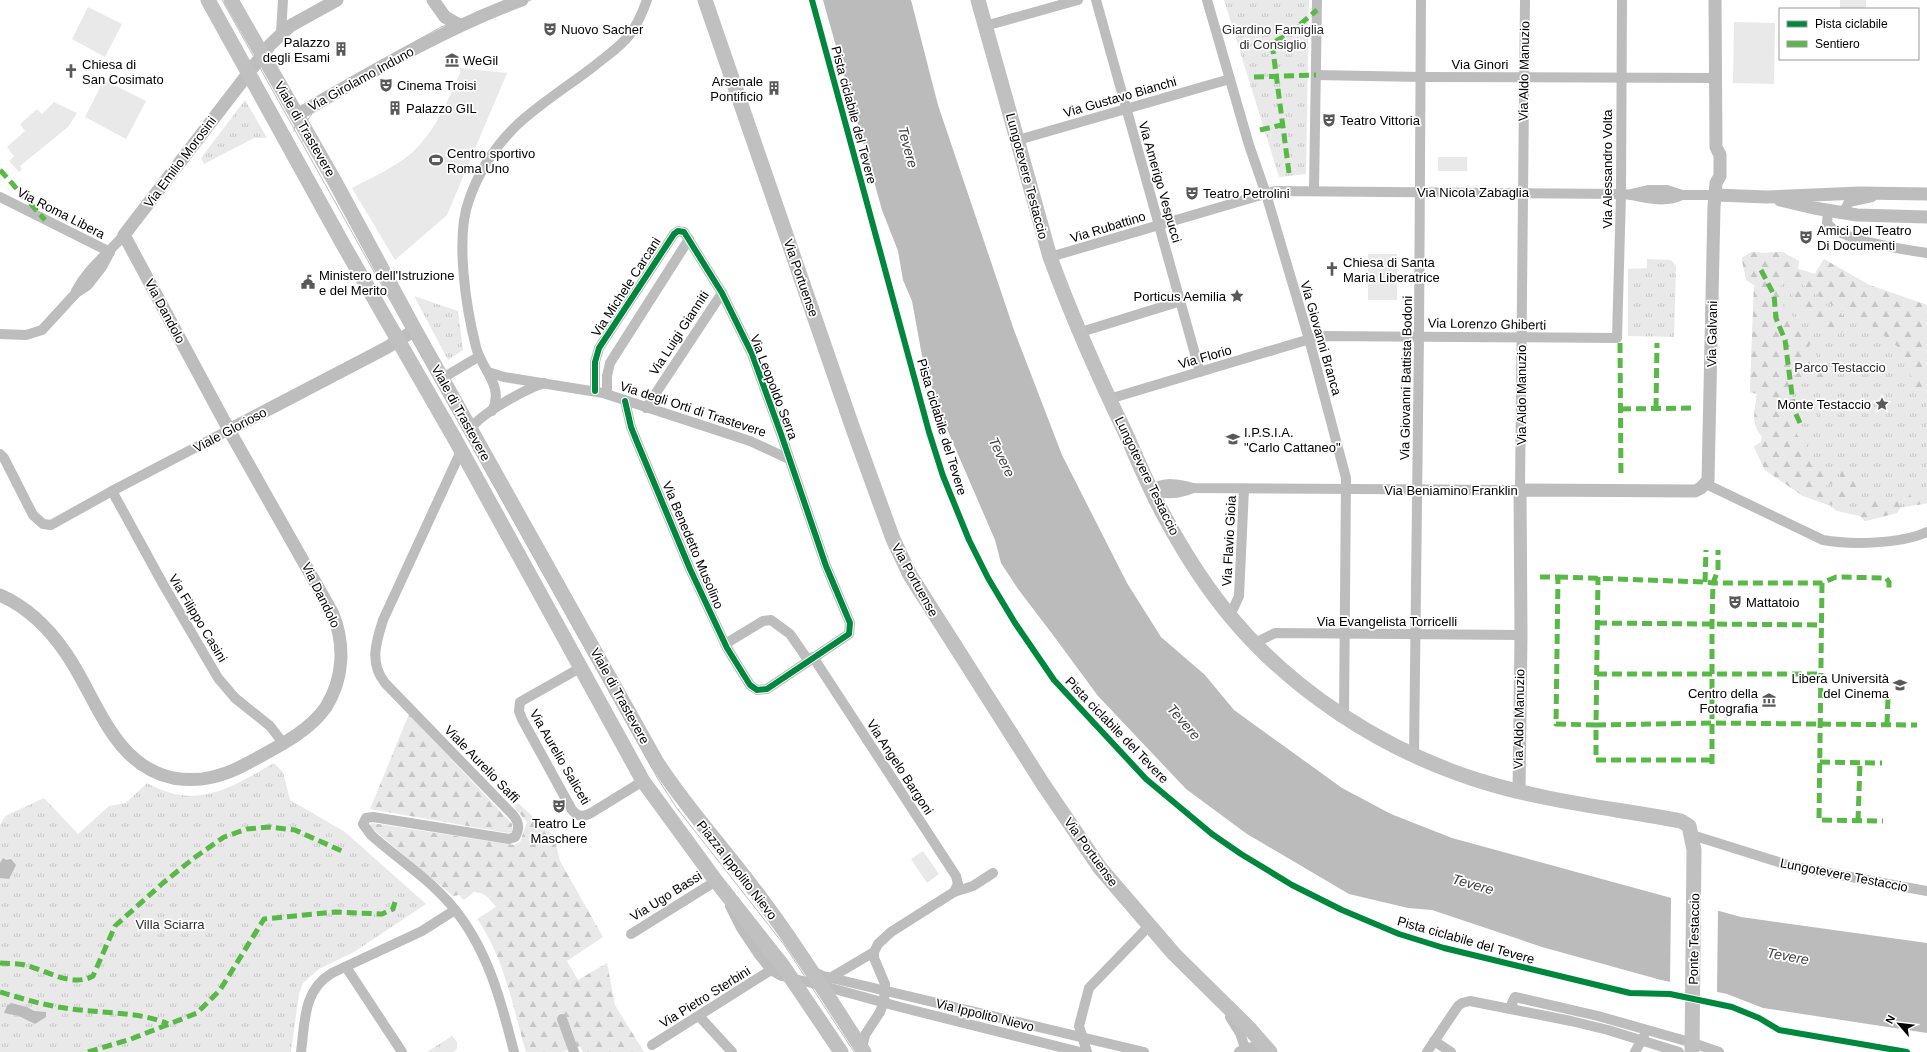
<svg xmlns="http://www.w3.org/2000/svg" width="1927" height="1052" font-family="Helvetica,sans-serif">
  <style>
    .grass { fill: url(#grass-tufts) }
    .forest { fill: url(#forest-firs) }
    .garden { fill: #e9e9e9 }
    .water { fill: #bbb }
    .pier { fill: #fff }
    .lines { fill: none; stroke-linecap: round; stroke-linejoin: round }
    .minor { stroke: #bdbdbd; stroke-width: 10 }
    .tertiary { stroke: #bdbdbd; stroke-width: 13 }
    .secondary { stroke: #c0c0c0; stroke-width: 15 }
    .tram { stroke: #bdbdbd; stroke-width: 1 }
    .quiet { stroke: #58b947; stroke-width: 5; stroke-dasharray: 10 5; stroke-linecap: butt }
    .cycleway-casing { stroke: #fff; stroke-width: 8 }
    .cycleway { stroke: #00873e; stroke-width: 6 }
    .labels { text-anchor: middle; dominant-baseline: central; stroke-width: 3.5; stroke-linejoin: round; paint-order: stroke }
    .poi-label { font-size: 13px; fill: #000; stroke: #fff; text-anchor: start }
    .park-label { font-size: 13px; fill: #2e2e2e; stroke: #fff }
    .street-label { font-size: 13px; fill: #000; stroke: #fff }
    .water-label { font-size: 14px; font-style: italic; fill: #3f3f3f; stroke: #fff }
  </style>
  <defs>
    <pattern id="grass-tufts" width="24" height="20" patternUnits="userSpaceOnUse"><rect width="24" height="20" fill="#e9e9e9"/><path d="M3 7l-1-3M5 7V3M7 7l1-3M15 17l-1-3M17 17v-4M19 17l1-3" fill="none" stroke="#c6c6c6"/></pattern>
    <pattern id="forest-firs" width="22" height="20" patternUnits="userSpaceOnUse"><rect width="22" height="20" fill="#e9e9e9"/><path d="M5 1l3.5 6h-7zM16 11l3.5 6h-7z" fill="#c6c6c6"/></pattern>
  </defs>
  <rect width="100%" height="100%" fill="#fff"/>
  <g class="grass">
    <polygon points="1224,0 1309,0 1306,174 1279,177"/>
    <polygon points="245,100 267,138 254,138 204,164 201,158"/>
    <path d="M1752,252l11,1 19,-1 17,9 -1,8 17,5 9,-15 45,26 58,20v198l-27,5 -3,5 -32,8 -5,-5 -23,-5 -8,-6 -26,-9 -38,-26 -11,-23 7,-5 1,-5c-12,-15 -7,-26 -5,-43l-7,-2 4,-107 -8,-5c0,-7 -4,-14 -4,-22z"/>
    <polygon points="1647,259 1671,260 1676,266 1674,337 1628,336 1628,269 1647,268"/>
    <polygon points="414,296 458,311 463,350 448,360"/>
    <path d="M274,763l9,9 7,28 55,32 81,72 -72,48 -35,17 -16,14 -4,11 -8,58h-291v-227l5,-9 39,-18 34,36 31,-28 17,-3 21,-20c50,28 83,5 127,-20z"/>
    <polygon points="452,1036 457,1042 457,1049 453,1052 427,1052"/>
  </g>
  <g class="forest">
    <path d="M1752,252l11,1 19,-1 17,9 -1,8 17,5 9,-15 45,26 58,20v93l-4,-2 -10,-10 -10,-35 -42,-34 -13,-1 -55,-38 -12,7 -1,12 3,8 25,30 3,8 -5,9 8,1 6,6v11l5,5 -5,6c-10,-2 -18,2 -28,1v16l5,10v27l9,9v4l-7,3 8,9 13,1 2,5 -2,3 11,4 2,10 -6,3 -15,-11 -1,9 4,5 15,3 11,-11 -1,-6 -5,-7 2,-6 20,11 4,12 -9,14 -23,6 -26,-9 -38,-26 -11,-23 7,-5 1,-5c-12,-15 -7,-26 -5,-43l-7,-2 4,-107 -8,-5c0,-7 -4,-14 -4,-22z"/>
    <polygon points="1798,287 1844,317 1851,331 1849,334 1820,327 1798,309 1792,294"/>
    <polygon points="1803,406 1811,406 1819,419 1821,427 1815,428 1809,417 1802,411"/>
    <polygon points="1916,489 1927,490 1927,503 1918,505 1909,503 1907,498"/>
    <polygon points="1878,497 1881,503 1886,505 1893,501 1899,501 1900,508 1897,513 1865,521 1860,516 1869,506 1871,498"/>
    <polygon points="409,714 512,824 512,832 508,833 370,809"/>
    <path d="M518,803l36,33 6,25 43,76 -36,24 11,19 29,-17 8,42 29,47h-61l-3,-6 -17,6h-37c-13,-44 -22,-96 -49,-133l19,-12c-7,-8 -10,-15 -22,-15l-10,8 -5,-5 -6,1 -84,-70 3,-3 142,22 6,-3 7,-20 -13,-15z"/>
  </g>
  <g class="garden">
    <rect x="1840" y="0" width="26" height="9"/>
    <polygon points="88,7 122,24 105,57 72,39"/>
    <polygon points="1734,22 1775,23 1774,84 1733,83"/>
    <path d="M460,68l47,5 -60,142 -52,45 -43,-72c19,-10 39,-19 56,-32 26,-21 39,-54 52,-83z"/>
    <polygon points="104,80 146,101 126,139 85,117"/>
    <polygon points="54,102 77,113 68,127 20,166 22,169 19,172 9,161 14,156 7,147 25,131 20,124 37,109 42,114"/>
    <rect x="1438" y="157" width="29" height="14"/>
    <rect x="1368" y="254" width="29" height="46"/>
    <polygon points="923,851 939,874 927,883 911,859"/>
  </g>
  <g class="water">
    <polygon points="823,0 911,0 938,105 1014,330 1062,455 1127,583 1161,637 1205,675 1234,710 1342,788 1391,814 1452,838 1741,917 1927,943 1927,1033 1763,1008 1727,994 1661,980 1542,947 1432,910 1408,908 1349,894 1247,834 1186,789 1098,696 1053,635 1018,589 1001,563 995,540 950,436 924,367 912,301 903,280 898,251 882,210"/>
    <polygon points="3,858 6,860 11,859 16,865 9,879 0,878 0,863"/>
    <polygon points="11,1003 27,1007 34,1011 46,1012 46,1017 35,1024 19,1016 4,1013 7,1006"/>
  </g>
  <polygon class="pier" points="1671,897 1718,909 1717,993 1670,984"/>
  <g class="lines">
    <g class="minor">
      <polyline points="1096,0 1200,372"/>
      <polyline points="1207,0 1249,145 1266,194 1309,339 1346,478 1344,716"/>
      <polyline points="985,26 1078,0"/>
      <polyline points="281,33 283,0"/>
      <polyline points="1316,75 1421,77 1716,78"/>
      <polyline points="1018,140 1230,79"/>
      <polyline points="1314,190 1317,0"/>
      <polyline points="1631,194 1648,190 1667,190 1682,195 1715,195"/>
      <polyline points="0,197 110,252"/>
      <path d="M1828,211l-1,12c11,17 80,27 100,30"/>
      <polyline points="1843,213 1849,202 1872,197"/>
      <path d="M1050,257l225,-66 346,3c21,1 40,11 61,1"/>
      <path d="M76,291c12,-23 31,-36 48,-56"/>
      <polyline points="1081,332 1181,301"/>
      <polyline points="0,334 26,335 42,330 76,293 88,285 102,267 110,252"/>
      <polyline points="488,372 504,377 603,393 750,441 789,459"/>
      <polyline points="441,379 478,357"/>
      <polyline points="595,391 595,362 599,348 674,234 678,231 684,232 722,293 752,354 781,434 826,566 850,623 849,634 767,689 757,690 750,685 727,648 690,569 637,442 631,427 625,401"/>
      <polyline points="607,394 607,376 610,363 689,239"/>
      <polyline points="1109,399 1320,336 1617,338 1621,194 1622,0"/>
      <polyline points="646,408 722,293"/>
      <path d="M492,411c13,-25 -11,-42 -16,-64 -10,-39 -21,-110 -7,-147 10,-29 27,-55 49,-76 23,-21 50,-38 75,-57 13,-11 28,-20 38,-34 7,-10 12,-22 16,-33"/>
      <path d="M470,430c9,-16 56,-41 74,-47"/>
      <path d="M461,451l-78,169c-7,22 -14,43 2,63l128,132c6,7 7,14 2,22l-6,2 -136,-22 -7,1 -3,6 8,11c26,23 57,43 80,70 36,42 50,95 63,147"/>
      <polyline points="0,454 4,458 33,515 43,524 51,525 112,491 229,430"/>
      <path d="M1706,484l117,56c28,5 77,4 104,-8"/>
      <path d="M1151,490c13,-9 28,-6 42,-2l327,2 5,-490"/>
      <path d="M1151,490c15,5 27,4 42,-2"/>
      <polyline points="112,491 163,584 218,678 235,698 270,726 283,743"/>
      <polyline points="1230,616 1239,596 1244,489"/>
      <polyline points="1255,643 1275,633 1521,635"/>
      <polyline points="725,644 763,621 771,620 790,634 808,660"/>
      <polyline points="813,657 956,876 958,884 954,892"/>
      <path d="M580,668l-60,34 -1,9 3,8 50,91c6,7 11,7 19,3l52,-32"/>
      <polyline points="1414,755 1419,335 1421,0"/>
      <polyline points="1692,835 1791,866 1927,891"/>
      <polyline points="730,906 741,928 759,955 771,970 782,976 820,985 900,1007 1080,1052"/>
      <polyline points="631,934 716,881"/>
      <polyline points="346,967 402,1052"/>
      <polyline points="812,971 823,976 1144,1052"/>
      <polyline points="830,978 874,952"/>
      <polyline points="1513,1009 1512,1003 1515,997 1524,999 1598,1016 1693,1043 1719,1052"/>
      <polyline points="699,1016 732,1052"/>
      <polyline points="1230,1017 1240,1033 1245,1048 1239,1052"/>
      <polyline points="562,1019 574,1052"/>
      <polyline points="1434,1041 1451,1052"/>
      <polyline points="652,1045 771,970"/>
      <polyline points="862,1048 865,1035 880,1012 884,1001 885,984 874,958 874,952 878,944 891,932 954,892 973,886 993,873"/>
      <path d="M301,1052c4,-30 2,-62 31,-79l90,-42 33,-21"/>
      <polyline points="1087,1052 1079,1026 1089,988 1149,926"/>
      <polyline points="1247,1052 1245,1048 1254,1047 1265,1052"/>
      <polyline points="1427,1052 1458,1006 1462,1003 1470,1001 1571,1021 1608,1030 1679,1052"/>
      <polyline points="1635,1052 1644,1036"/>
    </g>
    <g class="tertiary">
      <polyline points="433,0 445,17 459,25"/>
      <path d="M297,115c73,-42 146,-86 225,-115"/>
      <polyline points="1715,195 1767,197 1859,193 1927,194"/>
      <polyline points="1780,200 1814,208 1857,215 1927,217"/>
      <polyline points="229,430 386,348 415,330"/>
      <path d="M0,595c27,12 48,32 65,57 32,45 47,113 108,126 28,5 51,-2 75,-15 27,-15 60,-30 78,-56 18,-29 19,-62 7,-93l-104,-184 -105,-195 146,-190 20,-19 47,-26"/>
      <polyline points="1519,791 1521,635 1520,490 1695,491 1701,488 1708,480 1714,207 1716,183 1720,176 1720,155 1716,147 1715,0"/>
    </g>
    <g class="secondary">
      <polyline points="208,0 344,246 456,441 643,781 716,881 783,966 841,1052"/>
      <path d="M231,0l103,180 81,150 241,431c28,44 63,82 94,123 41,53 77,111 114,168"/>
      <polyline points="705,0 852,426 893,539 910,575 1043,784 1100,868 1174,954 1249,1028 1270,1052"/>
      <path d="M978,0l72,257c22,60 48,119 76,177 13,29 25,59 41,87 18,33 39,66 63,95 62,75 152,133 244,163 67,22 138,29 207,42l8,5 5,24 -2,202"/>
    </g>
    <g class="tram">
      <polyline points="222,0 658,779 676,807 785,946 854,1052"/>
      <polyline points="294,131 297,115 314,98 441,27 509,2"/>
      <path d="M303,142c-3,-13 4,-22 12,-32l148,-82 68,-28"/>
    </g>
    <g class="quiet">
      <polyline points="1254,77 1316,75"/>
      <polyline points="1260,130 1282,125"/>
      <polyline points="0,170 45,220"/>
      <polyline points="1289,173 1272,43 1289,34 1317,10"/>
      <polyline points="1761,270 1774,295 1776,318 1785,340 1794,410 1800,423"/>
      <polyline points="1620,343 1621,478"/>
      <polyline points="1656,408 1657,343"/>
      <polyline points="1621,409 1695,408"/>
      <polyline points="1540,577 1558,577 1556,724 1596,725 1598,577"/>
      <polyline points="1558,577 1705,582 1713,583 1822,583 1836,577 1886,578 1889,582 1889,592"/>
      <polyline points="1705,582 1706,550"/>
      <polyline points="1822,583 1819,820 1883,821"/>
      <polyline points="1597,623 1822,625"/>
      <polyline points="1597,674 1822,674"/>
      <polyline points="1887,724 1888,698"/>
      <polyline points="1711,760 1596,760 1596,725 1712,723 1917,725"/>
      <polyline points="1820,762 1882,763"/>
      <polyline points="1712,764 1712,624 1713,583 1718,570 1718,550"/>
      <polyline points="1858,821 1860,763"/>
      <path d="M0,963c8,1 17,0 25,2 21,5 47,23 68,11l22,-50 48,-43 31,-25 30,-21 23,-8 22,-2 26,3 49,22"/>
      <path d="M0,992c23,7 47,14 71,17 28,4 73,3 97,15"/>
      <polyline points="88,1052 131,1039 197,1013 220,990 264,919 335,912 382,914 393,909 395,902"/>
    </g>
    <defs>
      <g id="cycleway">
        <polyline points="812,0 929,432 943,476 969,540 988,578 1015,623 1054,680 1146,779 1212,834 1241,854 1292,885 1342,910 1399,934 1444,948 1630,993 1670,994 1732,1007 1759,1018 1779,1030 1907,1052"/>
        <polyline points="595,391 595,362 599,348 674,234 678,231 684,232 722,293 752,354 781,434 826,566 850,623 849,634 767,689 757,690 750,685 727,648 690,569 637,442 631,427 625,401"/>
      </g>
    </defs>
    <use href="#cycleway" class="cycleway-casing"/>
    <use href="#cycleway" class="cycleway"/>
  </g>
  <defs>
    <symbol id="theatre-bare" viewBox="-9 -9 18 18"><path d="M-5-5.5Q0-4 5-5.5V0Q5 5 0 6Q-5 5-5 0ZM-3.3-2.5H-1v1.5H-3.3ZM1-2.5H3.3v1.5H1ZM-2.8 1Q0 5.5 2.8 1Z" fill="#595959" stroke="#fff" stroke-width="2.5" paint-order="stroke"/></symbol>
    <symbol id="building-bare" viewBox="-9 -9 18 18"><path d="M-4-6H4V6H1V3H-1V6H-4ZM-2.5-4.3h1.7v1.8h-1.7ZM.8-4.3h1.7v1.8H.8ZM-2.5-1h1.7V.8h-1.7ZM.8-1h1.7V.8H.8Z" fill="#595959" stroke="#fff" stroke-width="2.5" paint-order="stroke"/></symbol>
    <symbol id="museum-bare" viewBox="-9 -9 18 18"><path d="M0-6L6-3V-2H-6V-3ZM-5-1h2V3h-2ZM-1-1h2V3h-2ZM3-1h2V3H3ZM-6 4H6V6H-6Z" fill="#595959" stroke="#fff" stroke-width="2.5" paint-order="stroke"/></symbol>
    <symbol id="church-bare" viewBox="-9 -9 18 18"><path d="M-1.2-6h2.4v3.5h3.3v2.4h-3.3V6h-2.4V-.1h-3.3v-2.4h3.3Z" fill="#595959" stroke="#fff" stroke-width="2.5" paint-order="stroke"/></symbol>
    <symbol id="stadium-bare" viewBox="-9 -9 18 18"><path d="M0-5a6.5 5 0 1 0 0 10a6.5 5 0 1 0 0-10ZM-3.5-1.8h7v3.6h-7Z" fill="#595959" stroke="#fff" stroke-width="2.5" paint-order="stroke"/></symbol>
    <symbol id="civic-bare" viewBox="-9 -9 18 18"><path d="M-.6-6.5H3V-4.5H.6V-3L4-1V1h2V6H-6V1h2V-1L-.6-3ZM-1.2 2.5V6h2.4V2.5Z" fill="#595959" stroke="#fff" stroke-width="2.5" paint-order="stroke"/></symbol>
    <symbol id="sight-bare" viewBox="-9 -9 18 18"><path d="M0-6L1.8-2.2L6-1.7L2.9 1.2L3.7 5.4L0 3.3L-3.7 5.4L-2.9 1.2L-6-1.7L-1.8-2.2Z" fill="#595959" stroke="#fff" stroke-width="2.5" paint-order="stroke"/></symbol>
    <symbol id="university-bare" viewBox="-9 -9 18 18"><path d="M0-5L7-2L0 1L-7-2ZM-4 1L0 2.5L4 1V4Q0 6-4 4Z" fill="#595959" stroke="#fff" stroke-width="2.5" paint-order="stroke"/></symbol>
  </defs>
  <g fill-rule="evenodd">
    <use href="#theatre-bare" x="540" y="19" width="20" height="20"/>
    <use href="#building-bare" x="331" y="39" width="20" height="20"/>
    <use href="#museum-bare" x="442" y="50" width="20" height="20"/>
    <use href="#church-bare" x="61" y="61" width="20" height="20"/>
    <use href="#theatre-bare" x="376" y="75" width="20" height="20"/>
    <use href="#building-bare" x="764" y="78" width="20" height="20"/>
    <use href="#building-bare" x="385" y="98" width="20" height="20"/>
    <use href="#theatre-bare" x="1319" y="110" width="20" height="20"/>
    <use href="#stadium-bare" x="426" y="150" width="20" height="20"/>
    <use href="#theatre-bare" x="1182" y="183" width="20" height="20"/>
    <use href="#theatre-bare" x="1796" y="227" width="20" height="20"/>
    <use href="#church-bare" x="1322" y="259" width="20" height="20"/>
    <use href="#civic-bare" x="298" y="272" width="20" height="20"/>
    <use href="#sight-bare" x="1227" y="286" width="20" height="20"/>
    <use href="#sight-bare" x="1872" y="394" width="20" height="20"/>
    <use href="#university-bare" x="1223" y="429" width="20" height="20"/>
    <use href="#theatre-bare" x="1725" y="592" width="20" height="20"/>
    <use href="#university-bare" x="1890" y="675" width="20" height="20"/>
    <use href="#museum-bare" x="1759" y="690" width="20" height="20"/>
    <use href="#theatre-bare" x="549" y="796" width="20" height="20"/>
  </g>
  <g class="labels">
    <g class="poi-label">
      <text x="561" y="29">Nuovo Sacher</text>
      <text x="330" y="42" text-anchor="end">Palazzo<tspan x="330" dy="15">degli Esami</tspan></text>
      <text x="463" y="60">WeGil</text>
      <text x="82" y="64">Chiesa di<tspan x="82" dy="15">San Cosimato</tspan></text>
      <text x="763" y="81" text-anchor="end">Arsenale<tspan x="763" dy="15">Pontificio</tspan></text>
      <text x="397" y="85">Cinema Troisi</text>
      <text x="406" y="108">Palazzo GIL</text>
      <text x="1340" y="120">Teatro Vittoria</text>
      <text x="447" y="153">Centro sportivo<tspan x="447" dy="15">Roma Uno</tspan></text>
      <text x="1203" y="193">Teatro Petrolini</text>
      <text x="1817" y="230">Amici Del Teatro<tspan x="1817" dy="15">Di Documenti</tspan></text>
      <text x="1343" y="262">Chiesa di Santa<tspan x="1343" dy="15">Maria Liberatrice</tspan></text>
      <text x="319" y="275">Ministero dell'Istruzione<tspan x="319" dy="15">e del Merito</tspan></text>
      <text x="1226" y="296" text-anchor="end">Porticus Aemilia</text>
      <text x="1871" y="404" text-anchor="end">Monte Testaccio</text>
      <text x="1244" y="432">I.P.S.I.A.<tspan x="1244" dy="15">"Carlo Cattaneo"</tspan></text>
      <text x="1746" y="602">Mattatoio</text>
      <text x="1889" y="678" text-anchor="end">Libera Università<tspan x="1889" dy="15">del Cinema</tspan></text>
      <text x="1758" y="693" text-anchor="end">Centro della<tspan x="1758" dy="15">Fotografia</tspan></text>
      <text x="559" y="823" text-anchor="middle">Teatro Le<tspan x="559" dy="15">Maschere</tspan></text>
    </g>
    <g class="park-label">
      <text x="1273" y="29">Giardino Famiglia<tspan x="1273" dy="15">di Consiglio</tspan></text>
      <text x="1840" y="367">Parco Testaccio</text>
      <text x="170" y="924">Villa Sciarra</text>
    </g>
    <g class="street-label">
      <text x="1480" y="64">Via Ginori</text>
      <text transform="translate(1524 71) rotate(-89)">Via Aldo Manuzio</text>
      <text transform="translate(361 79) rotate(-29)">Via Girolamo Induno</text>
      <text transform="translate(1120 97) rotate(-16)">Via Gustavo Bianchi</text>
      <text transform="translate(854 115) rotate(75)">Pista ciclabile del Tevere</text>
      <text transform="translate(305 129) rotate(60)">Viale di Trastevere</text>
      <text transform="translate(180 162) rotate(-53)">Via Emilio Morosini</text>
      <text transform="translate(1607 169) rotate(-90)">Via Alessandro Volta</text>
      <text transform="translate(1027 176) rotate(75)">Lungotevere Testaccio</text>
      <text transform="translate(1160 182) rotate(74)">Via Amerigo Vespucci</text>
      <text x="1473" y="192">Via Nicola Zabaglia</text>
      <text transform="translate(61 213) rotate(27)">Via Roma Libera</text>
      <text transform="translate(1108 227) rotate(-17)">Via Rubattino</text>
      <text transform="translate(801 278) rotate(71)">Via Portuense</text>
      <text transform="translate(626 287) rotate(-57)">Via Michele Carcani</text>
      <text transform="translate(165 311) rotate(62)">Via Dandolo</text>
      <text transform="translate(1487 324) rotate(1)">Via Lorenzo Ghiberti</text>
      <text transform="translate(679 333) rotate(-57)">Via Luigi Gianniti</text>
      <text transform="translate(1712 334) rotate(-89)">Via Galvani</text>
      <text transform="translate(1321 338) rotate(74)">Via Giovanni Branca</text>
      <text transform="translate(1205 357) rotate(-16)">Via Florio</text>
      <text transform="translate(1406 378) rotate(-89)">Via Giovanni Battista Bodoni</text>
      <text transform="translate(774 387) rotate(69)">Via Leopoldo Serra</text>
      <text transform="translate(1521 395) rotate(-90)">Via Aldo Manuzio</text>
      <text transform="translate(693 409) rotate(18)">Via degli Orti di Trastevere</text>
      <text transform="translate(461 413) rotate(61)">Viale di Trastevere</text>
      <text transform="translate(942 427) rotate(73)">Pista ciclabile del Tevere</text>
      <text transform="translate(230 430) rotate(-28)">Viale Glorioso</text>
      <text transform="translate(1147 476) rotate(64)">Lungotevere Testaccio</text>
      <text x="1451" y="490">Via Beniamino Franklin</text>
      <text transform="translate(1229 541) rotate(-87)">Via Flavio Gioia</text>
      <text transform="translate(693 545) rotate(67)">Via Benedetto Musolino</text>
      <text transform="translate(915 580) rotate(61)">Via Portuense</text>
      <text transform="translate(321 595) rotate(64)">Via Dandolo</text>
      <text transform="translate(198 618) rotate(59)">Via Filippo Casini</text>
      <text x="1387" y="621">Via Evangelista Torricelli</text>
      <text transform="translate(620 696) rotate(61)">Viale di Trastevere</text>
      <text transform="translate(1519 719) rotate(-89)">Via Aldo Manuzio</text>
      <text transform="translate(1117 730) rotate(46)">Pista ciclabile del Tevere</text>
      <text transform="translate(560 757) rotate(60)">Via Aurelio Saliceti</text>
      <text transform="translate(482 764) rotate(46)">Viale Aurelio Saffi</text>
      <text transform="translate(900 767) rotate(57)">Via Angelo Bargoni</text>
      <text transform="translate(1091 852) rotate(54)">Via Portuense</text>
      <text transform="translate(737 870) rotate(52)">Piazza Ippolito Nievo</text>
      <text transform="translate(1844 875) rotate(11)">Lungotevere Testaccio</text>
      <text transform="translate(666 896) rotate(-32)">Via Ugo Bassi</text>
      <text transform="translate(1694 939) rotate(-89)">Ponte Testaccio</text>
      <text transform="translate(1466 940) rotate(16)">Pista ciclabile del Tevere</text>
      <text transform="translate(705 997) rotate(-32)">Via Pietro Sterbini</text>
      <text transform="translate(985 1015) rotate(14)">Via Ippolito Nievo</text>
    </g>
    <g class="water-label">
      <text transform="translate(908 147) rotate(75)">Tevere</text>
      <text transform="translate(1002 457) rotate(64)">Tevere</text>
      <text transform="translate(1184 722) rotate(49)">Tevere</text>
      <text transform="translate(1473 884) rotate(16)">Tevere</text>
      <text transform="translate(1788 956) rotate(10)">Tevere</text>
    </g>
  </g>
  <rect x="1779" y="8" width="140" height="52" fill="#ffffff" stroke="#999999"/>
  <rect x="1787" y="21" width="20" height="6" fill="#00873e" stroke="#999999"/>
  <text x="1815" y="28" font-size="12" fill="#000000">Pista ciclabile</text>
  <rect x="1787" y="41" width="20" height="6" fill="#58b947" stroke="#999999"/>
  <text x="1815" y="48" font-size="12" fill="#000000">Sentiero</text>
  <g transform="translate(1899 1024) rotate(298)" stroke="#ffffff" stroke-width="3" paint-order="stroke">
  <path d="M0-3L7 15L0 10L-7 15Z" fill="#000000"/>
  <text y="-6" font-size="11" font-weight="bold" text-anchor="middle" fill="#000000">N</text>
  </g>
</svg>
